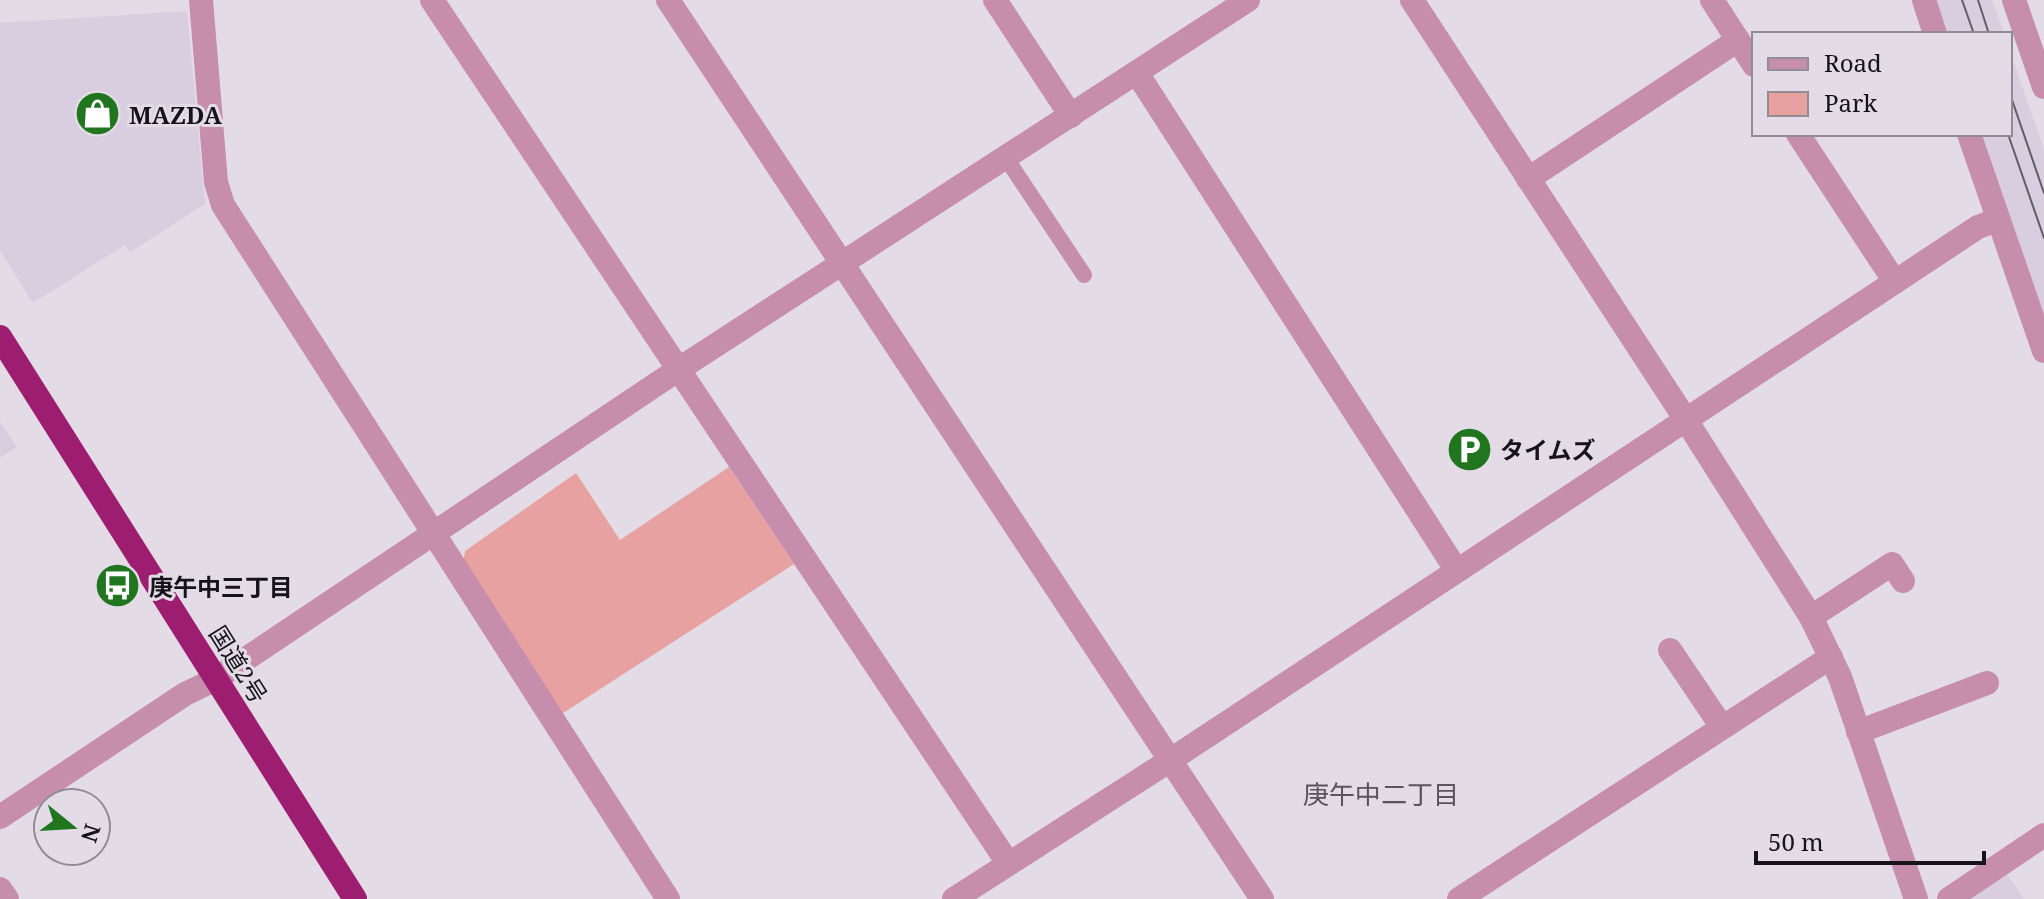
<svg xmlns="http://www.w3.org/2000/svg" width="2044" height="899" font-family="'Noto Serif','Noto Sans JP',serif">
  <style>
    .built { fill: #d8cedf }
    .green { fill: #e6a1a0 }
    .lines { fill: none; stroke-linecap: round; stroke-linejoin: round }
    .lane { stroke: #c78dac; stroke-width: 16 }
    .street { stroke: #c78dac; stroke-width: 24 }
    .highway { stroke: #9d1e71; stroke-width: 24 }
    .tram { stroke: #625e64; stroke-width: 2 }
    .labels { text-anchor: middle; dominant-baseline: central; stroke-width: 6; stroke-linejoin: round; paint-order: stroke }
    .poi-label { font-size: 24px; font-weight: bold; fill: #161418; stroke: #e3dce7; text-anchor: start }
    .street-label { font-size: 24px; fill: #161418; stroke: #e3dce7 }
    .neighbourhood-label { font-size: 26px; fill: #5a545d; stroke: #e3dce7 }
  </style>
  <rect width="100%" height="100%" fill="#e3dce7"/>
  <g class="built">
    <polygon points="1934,0 1992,0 2004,34 1946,34"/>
    <polygon points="187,11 205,204 130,252 125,245 33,303 0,251 0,23"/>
    <polygon points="2010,52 2044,149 2044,316 1981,134 2010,134"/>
    <polygon points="0,421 17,447 0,458"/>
    <polygon points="2006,873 2024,899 1969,899"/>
  </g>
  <polygon class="green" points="729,467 794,564 560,715 463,563 465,551 576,473 620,540"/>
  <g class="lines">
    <polyline class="lane" points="1006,158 1084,275"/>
    <g class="street">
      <polyline points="201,0 216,182 223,205 668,899"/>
      <polyline points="432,0 1008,863"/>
      <polyline points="668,0 1262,899"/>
      <polyline points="995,0 1071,116"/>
      <polyline points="1412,0 1686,420 1811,617 1840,677 1916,899"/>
      <polyline points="1712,0 1754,65"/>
      <polyline points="1924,0 1935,34"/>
      <polyline points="2014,0 2044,87"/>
      <polyline points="1137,73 1457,571"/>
      <polyline points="1798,134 1895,282"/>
      <polyline points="1969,134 2044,351"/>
      <polyline points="1528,179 1738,40"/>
      <polyline points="1811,617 1892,564 1903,581"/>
      <polyline points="1670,650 1722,727"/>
      <polyline points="1858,732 1987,683"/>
      <polyline points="0,817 185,694 216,679 679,369 1248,0"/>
      <polyline points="0,889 7,899"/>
      <polyline points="954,899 1169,761 1978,227 1997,220"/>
      <polyline points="1459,899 1831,657"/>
      <polyline points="1949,899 2044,835"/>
    </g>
    <polyline class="highway" points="0,337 355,899"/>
    <g class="tram">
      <polyline points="1962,0 1974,34"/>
      <polyline points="1978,0 1989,34"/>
      <polyline points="2010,94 2044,193"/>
      <polyline points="2008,134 2044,238"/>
    </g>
  </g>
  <defs>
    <symbol id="shop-disc" viewBox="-11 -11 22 22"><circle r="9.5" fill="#21751f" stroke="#e3dce7"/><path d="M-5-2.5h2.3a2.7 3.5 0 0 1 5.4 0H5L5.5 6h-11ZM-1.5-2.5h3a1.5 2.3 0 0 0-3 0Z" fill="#fff"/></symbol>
    <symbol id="parking-disc" viewBox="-11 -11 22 22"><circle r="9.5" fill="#21751f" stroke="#e3dce7"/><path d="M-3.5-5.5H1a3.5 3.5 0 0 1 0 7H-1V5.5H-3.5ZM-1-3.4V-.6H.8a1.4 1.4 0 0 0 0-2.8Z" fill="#fff"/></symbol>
    <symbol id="bus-disc" viewBox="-11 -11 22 22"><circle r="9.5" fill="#21751f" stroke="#e3dce7"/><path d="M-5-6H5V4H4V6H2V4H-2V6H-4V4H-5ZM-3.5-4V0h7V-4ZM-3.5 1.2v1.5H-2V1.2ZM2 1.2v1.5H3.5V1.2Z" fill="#fff"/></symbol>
  </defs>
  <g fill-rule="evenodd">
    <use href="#shop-disc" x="72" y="88" width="51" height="51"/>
    <use href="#parking-disc" x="1444" y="424" width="51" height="51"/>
    <use href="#bus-disc" x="92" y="560" width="51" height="51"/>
  </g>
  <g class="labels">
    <g class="poi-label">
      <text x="129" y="114">MAZDA</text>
      <text x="1500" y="449">タイムズ</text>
      <text x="149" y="586">庚午中三丁目</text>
    </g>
    <g class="street-label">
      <text transform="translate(239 664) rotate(58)">国道2号</text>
    </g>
    <g class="neighbourhood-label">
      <text x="1381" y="794">庚午中二丁目</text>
    </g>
  </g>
  <rect x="1752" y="32" width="260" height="104" fill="#e3dce7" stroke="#918c94" stroke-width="2"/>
  <rect x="1768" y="58" width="40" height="12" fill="#c78dac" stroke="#918c94" stroke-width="2"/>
  <text x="1824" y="72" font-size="24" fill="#161418">Road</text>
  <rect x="1768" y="92" width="40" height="24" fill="#e6a1a0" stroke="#918c94" stroke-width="2"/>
  <text x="1824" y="112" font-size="24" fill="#161418">Park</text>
  <g transform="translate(72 827) rotate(108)"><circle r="38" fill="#e3dce7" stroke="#918c94" stroke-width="2"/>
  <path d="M0-6L14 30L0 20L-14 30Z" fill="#21751f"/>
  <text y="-12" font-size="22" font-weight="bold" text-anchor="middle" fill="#161418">N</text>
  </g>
  <path d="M1756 851v12h228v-12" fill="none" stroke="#161418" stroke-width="4"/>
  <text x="1768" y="851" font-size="24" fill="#161418" stroke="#e3dce7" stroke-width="6" paint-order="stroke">50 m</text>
</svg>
